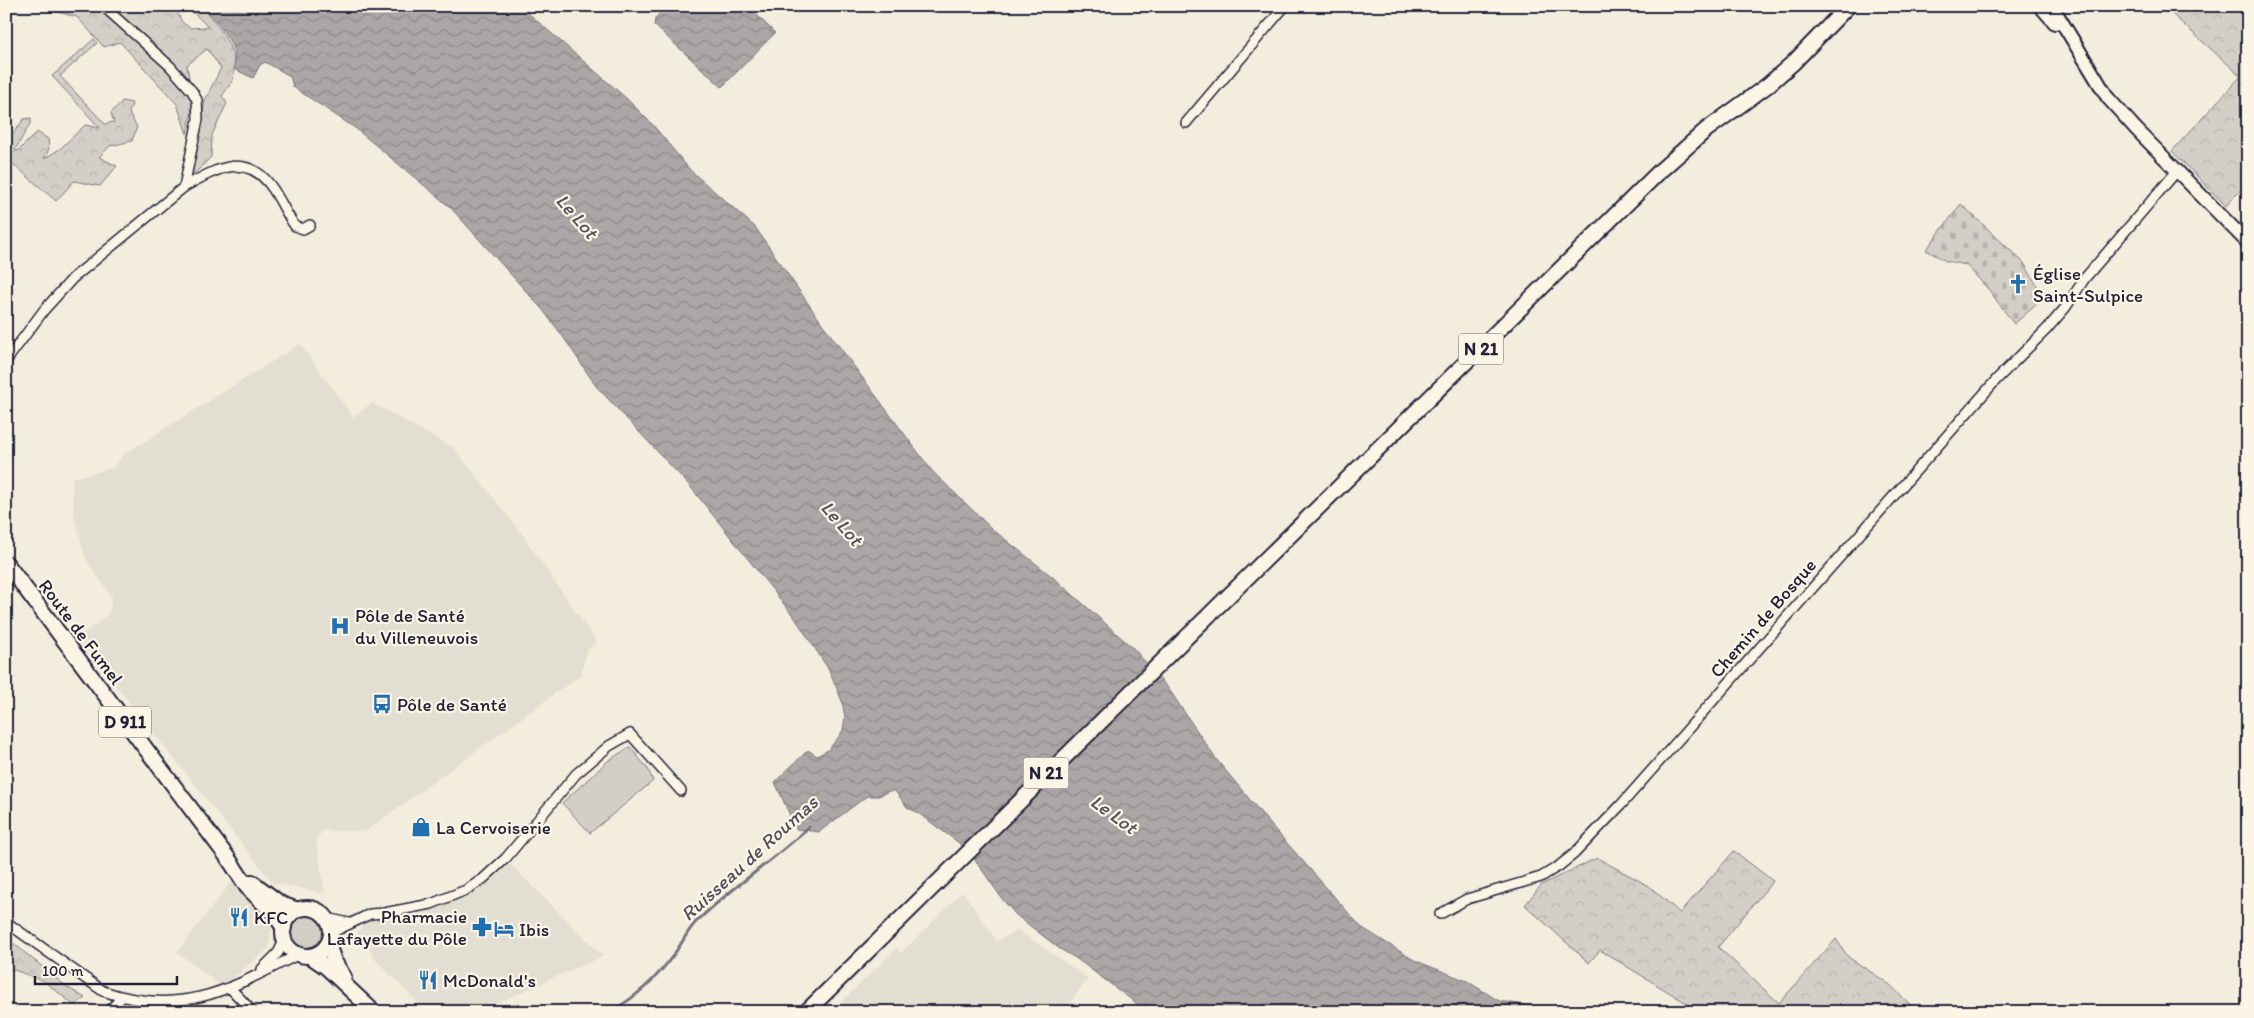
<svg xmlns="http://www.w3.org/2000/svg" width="2254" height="1018" font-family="Itim,sans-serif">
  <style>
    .built { fill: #e3ded2 }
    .grass { fill: #d4cfc6; stroke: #7b7880 }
    .forest { fill: url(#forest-crowns); stroke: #7b7880 }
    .cemetery { fill: url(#cemetery-stones); stroke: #7b7880 }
    .water { fill: url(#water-waves); stroke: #75727b }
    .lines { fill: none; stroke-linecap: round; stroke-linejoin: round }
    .stream { stroke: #75727b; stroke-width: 3 }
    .minor-casing { stroke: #22223b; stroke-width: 12 }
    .secondary-casing { stroke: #22223b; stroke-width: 16 }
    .primary-casing { stroke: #22223b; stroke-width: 18 }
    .minor { stroke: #fcf5e5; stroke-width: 9 }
    .secondary { stroke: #fcf5e5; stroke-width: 12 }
    .primary { stroke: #fcf5e5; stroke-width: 14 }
    .labels { text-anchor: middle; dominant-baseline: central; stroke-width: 4.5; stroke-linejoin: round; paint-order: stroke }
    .shield { fill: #fcf5e5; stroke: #63616e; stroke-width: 1 }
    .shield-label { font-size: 18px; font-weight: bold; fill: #22223b }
    .poi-label { font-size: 19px; fill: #22223b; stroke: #fcf5e5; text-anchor: start }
    .street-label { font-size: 19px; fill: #22223b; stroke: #fcf5e5 }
    .water-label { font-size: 20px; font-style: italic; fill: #525160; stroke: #fcf5e5 }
  </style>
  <defs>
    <pattern id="forest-crowns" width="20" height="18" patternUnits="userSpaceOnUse" patternTransform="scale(1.25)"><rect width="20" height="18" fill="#d4cfc6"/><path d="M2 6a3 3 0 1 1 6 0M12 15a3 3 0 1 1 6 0" fill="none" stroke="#b6b1ab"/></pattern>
    <pattern id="cemetery-stones" width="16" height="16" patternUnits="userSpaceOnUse" patternTransform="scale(1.25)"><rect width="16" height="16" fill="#d4cfc6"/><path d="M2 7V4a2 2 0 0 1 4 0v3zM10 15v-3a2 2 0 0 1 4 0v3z" fill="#b6b1ab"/></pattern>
    <pattern id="water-waves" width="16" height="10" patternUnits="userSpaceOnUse" patternTransform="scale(1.25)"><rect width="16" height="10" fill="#aca7a6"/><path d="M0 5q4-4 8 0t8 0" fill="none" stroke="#8c8888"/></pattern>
  </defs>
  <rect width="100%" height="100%" fill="#f3edde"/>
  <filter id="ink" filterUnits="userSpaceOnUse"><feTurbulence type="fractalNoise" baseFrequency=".02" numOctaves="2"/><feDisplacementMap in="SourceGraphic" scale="10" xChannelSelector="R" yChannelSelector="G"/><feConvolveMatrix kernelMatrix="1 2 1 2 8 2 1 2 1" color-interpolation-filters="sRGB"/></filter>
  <g filter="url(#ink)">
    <g class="built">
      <polygon points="300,344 353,417 372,403 454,448 521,533 597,642 587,650 581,675 366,831 322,831 316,840 325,893 273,883 78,638 109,614 112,597 92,569 85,556 74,516 72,478 113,468 123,455"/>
      <polygon points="510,864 603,956 477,1012 427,1012 374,958 366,943 356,933 372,917 412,916 459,899 494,879"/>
      <polygon points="232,881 269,923 272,929 268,949 222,987 177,952"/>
      <polygon points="963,892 997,941 1018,930 1088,978 1064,1012 831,1012 897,948 901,953"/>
    </g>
    <g class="grass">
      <polygon points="630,747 648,769 653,781 590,833 562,803 609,760"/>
      <circle cx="308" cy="932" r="18"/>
    </g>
    <g class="forest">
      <path d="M43,6h131l8,16 8,6 18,-1 -21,-21h14c18,18 39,47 32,73 -2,6 -8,12 -11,17l5,7 -15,32 -1,22 -20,20 14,-77 16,-32 -14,-19 -20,16 6,40 -6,29 -10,-30 -57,-62 -16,5 -27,-30 -31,-8z"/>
      <polygon points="2163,6 2248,6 2248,182 2226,206 2172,151 2241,76"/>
      <polygon points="94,39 97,43 60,76 105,124 114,122 111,113 122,101 132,103 129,113 137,127 132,141 110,146 99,157 117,166 100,186 74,181 56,201 6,158 6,129 11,136 24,119 31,118 31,122 15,150 18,151 37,132 48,139 49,149 44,159 61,148 85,125 100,128 52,76"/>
      <polygon points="1734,851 1773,881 1718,947 1779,1003 1836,939 1848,957 1889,984 1918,1012 1701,1012 1600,950 1589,963 1525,905 1541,885 1597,858 1649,886 1680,913"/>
      <polygon points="13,943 67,987 85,998 74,1005 44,981 6,967 8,956"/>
    </g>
    <polygon class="cemetery" points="1961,204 2024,263 2044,298 2014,324 1989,290 1966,265 1946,261 1926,250"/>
    <g class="water">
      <path d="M203,6h317l106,92 27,27 37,45 65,57 66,95 111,149 60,58 62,49 80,71 34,39 48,71 55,66 90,102 53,33 53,21 32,20 46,7 5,4h-402l-71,-53 -17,-10 -44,-34 -13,-15 -30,-43 -14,-14 -41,-30 -11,-6 -12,-16h-6l-10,5h-12l-48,36 -23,-3 -21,-47 33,-32 9,6 11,-6 10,-12 5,-8 2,-13 -3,-16 -13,-31 -34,-52 -106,-133 -93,-99 -34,-51 -20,-26 -92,-102 -95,-79 -62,-41 -3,-11 -25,-14 -5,3 -7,13 -19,-9c5,-26 -16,-45 -31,-63z"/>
      <polygon points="665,6 748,6 775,33 722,87 654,25 655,19"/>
    </g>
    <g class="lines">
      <path class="stream" d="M610,1012c25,-14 48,-35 64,-58 8,-10 13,-23 22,-32 35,-34 77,-61 113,-95"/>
      <defs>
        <g id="minor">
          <polyline points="1186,123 1285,6"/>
          <path d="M184,187c32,-18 63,-37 89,2 8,12 14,26 22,37l8,3 7,-4"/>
          <polyline points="6,361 44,310 73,278 184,187 198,119 197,100 192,91 170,66 103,6"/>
          <polyline points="1440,914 1467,899 1541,877 1559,866 1574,854 1620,806 1997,379 2046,330 2066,307 2085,278 2177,171"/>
          <polyline points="326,918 349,923"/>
          <path d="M6,922l97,69c79,27 127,-2 196,-37"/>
          <polyline points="331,933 370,914 384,913 431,904 466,890 483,879 506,858 576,774 609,746 630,734 681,791"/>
          <polyline points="262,969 278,953 285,939"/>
          <polyline points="232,990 253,1012"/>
          <polyline points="109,1012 120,999"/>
        </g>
        <g id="secondary">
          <polyline points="2040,6 2055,23"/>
          <polyline points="2052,6 2108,98 2136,129 2248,243"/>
        </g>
        <g id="primary">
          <polyline points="6,563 228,858 247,887 274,914 284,928"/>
          <polyline points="252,882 281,904 298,910"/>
          <circle cx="307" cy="932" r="24"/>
          <polyline points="328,944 334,961 344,977"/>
          <polyline points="310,956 326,967 374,1012"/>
          <polyline points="806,1012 1661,170 1706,130 1768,85 1794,62 1848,6"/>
        </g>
      </defs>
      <use href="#minor" class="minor-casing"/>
      <use href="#secondary" class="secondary-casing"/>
      <use href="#primary" class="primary-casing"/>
      <use href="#minor" class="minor"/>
      <use href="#secondary" class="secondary"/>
      <use href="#primary" class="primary"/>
    </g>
  </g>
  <defs>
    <symbol id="church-bare" viewBox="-9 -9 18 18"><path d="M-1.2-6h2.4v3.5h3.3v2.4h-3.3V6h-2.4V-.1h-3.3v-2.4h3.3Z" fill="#1f6fb2" stroke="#fcf5e5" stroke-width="2.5" paint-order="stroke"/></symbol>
    <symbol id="hospital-bare" viewBox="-9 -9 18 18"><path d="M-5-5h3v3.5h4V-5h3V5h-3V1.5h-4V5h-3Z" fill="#1f6fb2" stroke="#fcf5e5" stroke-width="2.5" paint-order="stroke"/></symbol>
    <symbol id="bus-bare" viewBox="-9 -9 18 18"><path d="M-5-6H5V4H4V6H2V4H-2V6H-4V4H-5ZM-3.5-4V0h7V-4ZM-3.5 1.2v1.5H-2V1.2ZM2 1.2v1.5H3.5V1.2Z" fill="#1f6fb2" stroke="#fcf5e5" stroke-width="2.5" paint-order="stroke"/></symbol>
    <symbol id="shop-bare" viewBox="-9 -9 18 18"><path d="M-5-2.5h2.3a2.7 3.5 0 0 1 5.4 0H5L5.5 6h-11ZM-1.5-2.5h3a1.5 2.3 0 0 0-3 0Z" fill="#1f6fb2" stroke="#fcf5e5" stroke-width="2.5" paint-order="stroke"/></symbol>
    <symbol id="restaurant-bare" viewBox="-9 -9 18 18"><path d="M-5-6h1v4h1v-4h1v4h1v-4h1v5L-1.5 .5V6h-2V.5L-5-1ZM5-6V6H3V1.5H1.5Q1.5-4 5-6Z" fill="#1f6fb2" stroke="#fcf5e5" stroke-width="2.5" paint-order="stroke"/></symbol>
    <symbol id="pharmacy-bare" viewBox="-9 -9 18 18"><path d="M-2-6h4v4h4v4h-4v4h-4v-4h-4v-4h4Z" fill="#1f6fb2" stroke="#fcf5e5" stroke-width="2.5" paint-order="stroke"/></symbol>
    <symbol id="hotel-bare" viewBox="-9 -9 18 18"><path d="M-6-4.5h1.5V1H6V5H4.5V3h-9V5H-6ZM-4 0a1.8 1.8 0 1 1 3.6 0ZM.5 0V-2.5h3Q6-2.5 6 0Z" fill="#1f6fb2" stroke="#fcf5e5" stroke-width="2.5" paint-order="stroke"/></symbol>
  </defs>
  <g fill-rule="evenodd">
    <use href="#church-bare" x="2004" y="270" width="28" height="28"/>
    <use href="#hospital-bare" x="326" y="612" width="28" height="28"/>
    <use href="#bus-bare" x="368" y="690" width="28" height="28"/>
    <use href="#shop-bare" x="407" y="813" width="28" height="28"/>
    <use href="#restaurant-bare" x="225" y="903" width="28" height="28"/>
    <use href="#pharmacy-bare" x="468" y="913" width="28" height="28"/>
    <use href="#hotel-bare" x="490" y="915" width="28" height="28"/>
    <use href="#restaurant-bare" x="414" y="966" width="28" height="28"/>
  </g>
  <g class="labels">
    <g class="shield">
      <rect x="1458.5" y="333.5" width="45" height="31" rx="4"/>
      <rect x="99" y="706.5" width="52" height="31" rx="4"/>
      <rect x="1023.5" y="757.5" width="45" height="31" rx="4"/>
    </g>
    <g class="shield-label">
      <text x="1481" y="349">N 21</text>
      <text x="125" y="722">D 911</text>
      <text x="1046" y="773">N 21</text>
    </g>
    <g class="poi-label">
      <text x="2033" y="273">Église<tspan x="2033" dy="22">Saint-Sulpice</tspan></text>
      <text x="355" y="615">Pôle de Santé<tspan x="355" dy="22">du Villeneuvois</tspan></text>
      <text x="397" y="704">Pôle de Santé</text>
      <text x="436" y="827">La Cervoiserie</text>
      <text x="467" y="916" text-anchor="end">Pharmacie<tspan x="467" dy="22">Lafayette du Pôle</tspan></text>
      <text x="254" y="917">KFC</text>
      <text x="519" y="929">Ibis</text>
      <text x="443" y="980">McDonald's</text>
    </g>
    <g class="street-label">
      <text transform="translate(1763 618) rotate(-49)">Chemin de Bosque</text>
      <text transform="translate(81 632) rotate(53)">Route de Fumel</text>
    </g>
    <g class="water-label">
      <text transform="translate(577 216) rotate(49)">Le Lot</text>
      <text transform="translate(842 523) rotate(49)">Le Lot</text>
      <text transform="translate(1114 814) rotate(36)">Le Lot</text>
      <text transform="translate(749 858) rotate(-42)">Ruisseau de Roumas</text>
    </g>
  </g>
  <rect width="2254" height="1018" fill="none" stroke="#fcf5e5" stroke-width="25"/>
  <rect x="12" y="12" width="2229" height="993" fill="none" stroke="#22223b" stroke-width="2" filter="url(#ink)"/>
  <path d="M35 976v8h142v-8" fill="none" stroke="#22223b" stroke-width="2.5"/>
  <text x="42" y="976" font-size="15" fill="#22223b" stroke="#fcf5e5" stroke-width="4" paint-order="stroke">100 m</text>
</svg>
